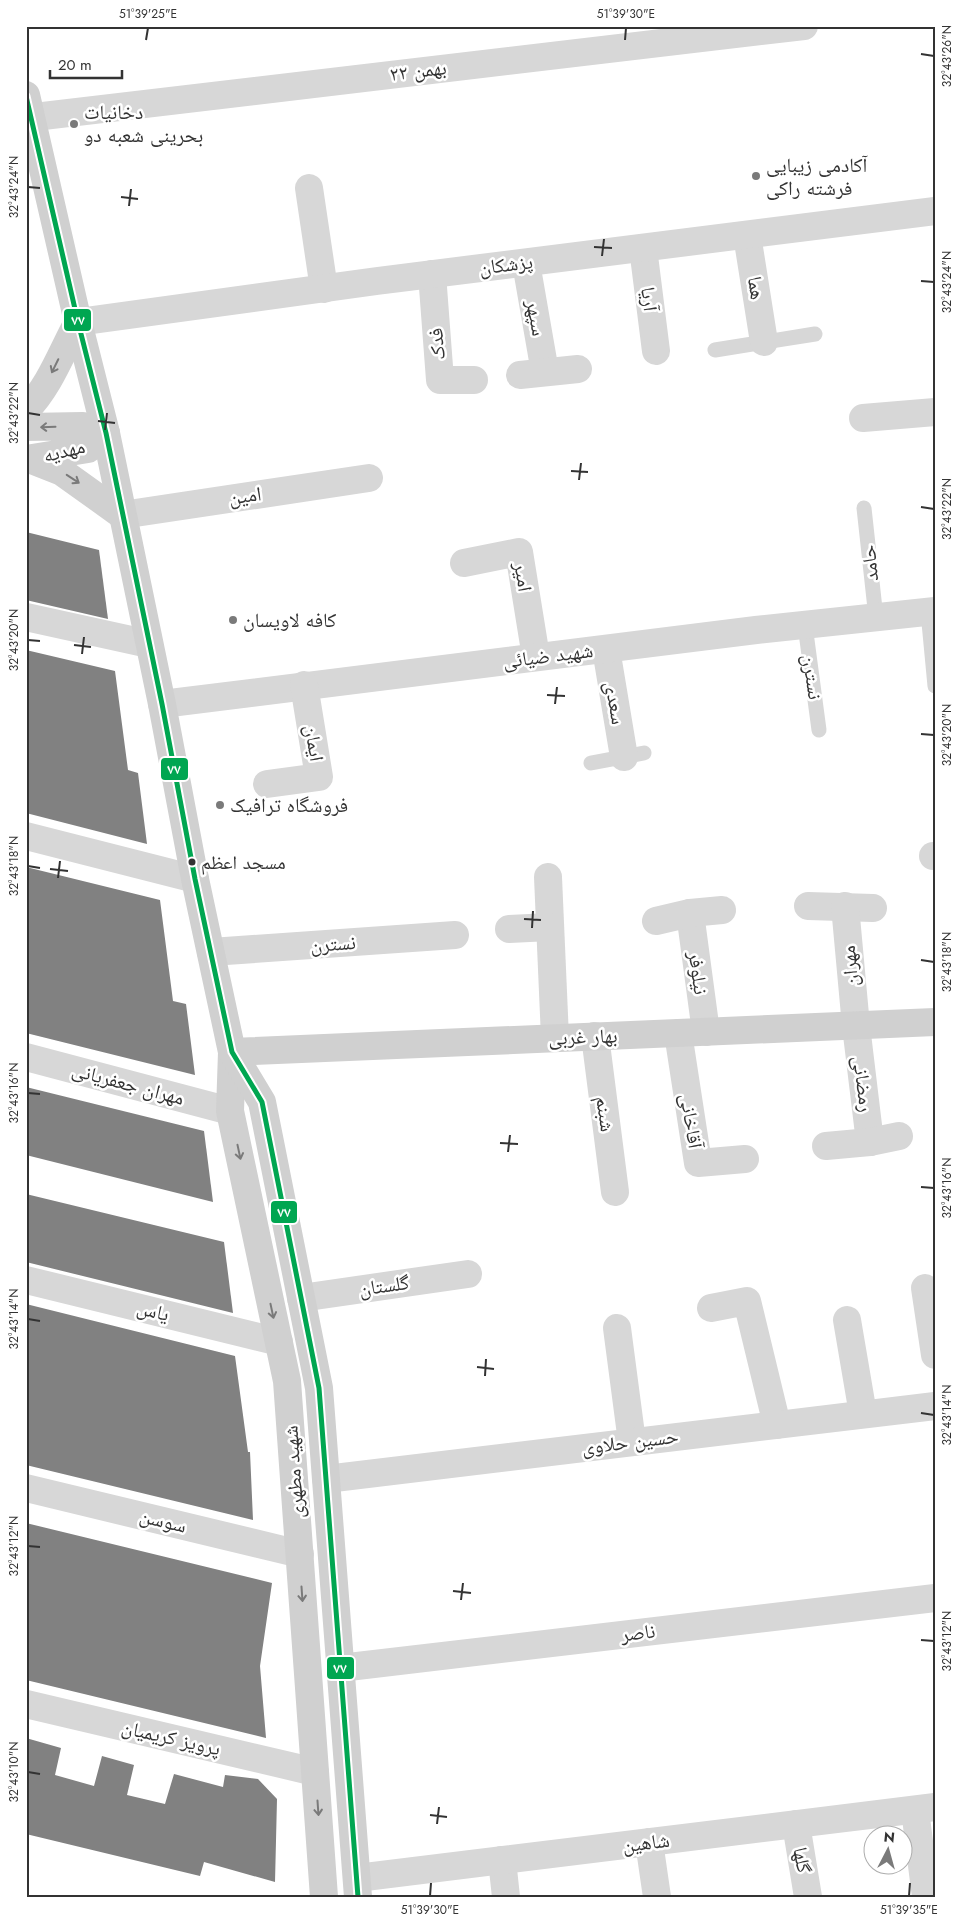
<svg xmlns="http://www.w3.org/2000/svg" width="961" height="1923" font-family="Jost,'Noto Naskh Arabic',sans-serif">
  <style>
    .building { fill: #818181 }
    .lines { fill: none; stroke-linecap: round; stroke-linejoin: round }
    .lane { stroke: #d7d7d7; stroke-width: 15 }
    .street { stroke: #d7d7d7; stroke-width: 28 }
    .secondary { stroke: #d0d0d0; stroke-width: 28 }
    .bus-1-casing { stroke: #fff; stroke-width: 9 }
    .bus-1 { stroke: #00a651; stroke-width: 5 }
    .oneway { stroke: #7a7a7a }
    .ticks { fill: none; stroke: #333; stroke-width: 2 }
    .poi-dot { fill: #7a7a7a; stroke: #fff; stroke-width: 2 }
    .bus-dot { fill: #333; stroke: #fff; stroke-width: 2 }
    .labels { text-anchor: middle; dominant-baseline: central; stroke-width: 5; stroke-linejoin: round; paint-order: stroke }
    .bus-label { font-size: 19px; fill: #333; stroke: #fff; text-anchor: start }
    .street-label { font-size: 20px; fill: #333; stroke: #fff }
    .poi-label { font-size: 20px; fill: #333; stroke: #fff; text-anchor: start }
    .line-badge { stroke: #fff; stroke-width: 2 }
    .badge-label { font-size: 14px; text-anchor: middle; font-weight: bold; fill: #fff }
    .neatline { fill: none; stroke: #333; stroke-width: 2 }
    .ticks-label { font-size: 12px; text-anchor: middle; fill: #333 }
  </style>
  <rect width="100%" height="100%" fill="#fff"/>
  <g class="building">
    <polygon points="26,532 99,550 108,619 26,600"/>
    <polygon points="26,650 115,671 128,770 138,773 147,844 26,813"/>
    <polygon points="26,867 160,900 173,1001 186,1004 195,1075 26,1033"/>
    <polygon points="26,1087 204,1131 213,1202 26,1155"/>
    <polygon points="26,1194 224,1242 233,1313 26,1262"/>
    <polygon points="26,1304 235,1356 248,1452 250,1452 253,1520 26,1465"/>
    <polygon points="26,1523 272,1583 260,1666 266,1738 26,1680"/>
    <polygon points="26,1738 61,1748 55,1775 94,1786 102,1756 134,1765 127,1795 165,1804 174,1774 223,1787 225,1775 258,1779 277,1799 275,1882 204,1862 200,1876 26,1834"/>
  </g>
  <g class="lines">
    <g class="lane">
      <polyline points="715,350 815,334"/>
      <polyline points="864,508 876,618"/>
      <polyline points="928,612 935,686"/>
      <polyline points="805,625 819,730"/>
      <polyline points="591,763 644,753"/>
    </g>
    <g class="street">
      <polyline points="26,118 804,26"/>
      <polyline points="309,188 324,289"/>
      <polyline points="747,235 764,342"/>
      <polyline points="643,248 656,351"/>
      <polyline points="526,263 545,372"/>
      <polyline points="432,274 440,380 474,380"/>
      <polyline points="78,322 377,281 935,211"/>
      <polyline points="520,375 578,369"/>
      <polyline points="863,418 935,412"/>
      <polyline points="122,515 369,478"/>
      <polyline points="464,563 519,552 536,657"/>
      <polyline points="26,617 149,644"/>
      <polyline points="606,649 624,757"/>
      <polyline points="162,704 756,630 935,611"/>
      <polyline points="267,784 319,777 304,685"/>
      <polyline points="26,836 195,879"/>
      <polyline points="933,856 935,856"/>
      <polyline points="548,877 555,1038"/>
      <polyline points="808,906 873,908"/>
      <polyline points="845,906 856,1026 870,1142"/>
      <polyline points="690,913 706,1032"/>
      <polyline points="656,921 690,913 722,910"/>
      <polyline points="509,929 550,927"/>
      <polyline points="211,952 455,935"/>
      <polyline points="678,1033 698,1163 745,1159"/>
      <polyline points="595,1036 615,1192"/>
      <polyline points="26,1057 230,1111"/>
      <polyline points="826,1146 870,1142 899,1136"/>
      <polyline points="26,1280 279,1342"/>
      <polyline points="925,1288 935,1355"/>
      <polyline points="301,1298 468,1274"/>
      <polyline points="711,1308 747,1301 777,1425"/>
      <polyline points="847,1320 863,1414"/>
      <polyline points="617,1328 632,1442"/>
      <polyline points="326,1479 935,1406"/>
      <polyline points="26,1488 300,1554"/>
      <polyline points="340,1668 935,1598"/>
      <polyline points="26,1704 315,1772"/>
      <polyline points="915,1810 926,1897"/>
      <polyline points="796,1824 808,1897"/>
      <polyline points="649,1842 657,1897"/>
      <polyline points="502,1860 506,1897"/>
      <polyline points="357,1878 935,1807"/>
    </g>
    <g class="secondary">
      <polyline points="26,95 78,322 106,433 162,704 195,879 232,1052 230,1111 287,1381 324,1897"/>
      <path d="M26,410c24,-24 36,-59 52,-88"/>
      <polyline points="26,427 83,426 106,433 88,449 26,459"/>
      <polyline points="29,459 62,472 122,515"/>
      <polyline points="232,1052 262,1102 319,1388 358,1897"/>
      <polyline points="232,1052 935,1022"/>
    </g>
    <defs>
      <polyline id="bus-1" points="26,96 78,322 106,433 162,704 195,879 232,1052 262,1102 319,1388 358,1897"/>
    </defs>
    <use href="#bus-1" class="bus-1-casing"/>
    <use href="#bus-1" class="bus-1"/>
  </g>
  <defs><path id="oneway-shaft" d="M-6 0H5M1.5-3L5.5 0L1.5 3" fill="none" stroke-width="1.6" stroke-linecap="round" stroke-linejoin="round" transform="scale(1.25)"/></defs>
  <g class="oneway">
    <use href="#oneway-shaft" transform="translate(55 366) rotate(116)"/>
    <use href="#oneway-shaft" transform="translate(48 427) rotate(178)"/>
    <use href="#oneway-shaft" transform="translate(73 479) rotate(33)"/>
    <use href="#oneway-shaft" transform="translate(239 1152) rotate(78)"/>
    <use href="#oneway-shaft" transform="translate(272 1311) rotate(78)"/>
    <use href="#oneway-shaft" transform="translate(302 1594) rotate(86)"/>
    <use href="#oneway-shaft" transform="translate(318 1808) rotate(86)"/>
  </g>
  <path class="ticks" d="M146,40l2,-12M625,40l1,-12M921,54l13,2M28,187l12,1M121,197l17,2M129,206l2,-17M594,247l18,1M602,256l2,-17M921,281l13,1M28,413l12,2M98,421l17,2M105,430l2,-17M571,471l17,1M579,480l2,-17M921,507l13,2M28,640l12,1M74,645l17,2M82,654l2,-17M547,695l18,1M555,704l2,-17M921,734l13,1M28,866l12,2M50,869l18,2M58,878l2,-17M524,919l17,1M532,928l1,-17M921,960l13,2M28,1093l12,1M500,1143l18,1M508,1152l2,-17M921,1187l13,1M28,1319l12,2M477,1367l17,2M485,1376l1,-17M921,1413l13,2M28,1546l12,1M453,1591l18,2M461,1600l2,-17M921,1640l13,1M28,1772l12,2M430,1815l17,2M437,1824l2,-17M430,1896l1,-13M909,1896l1,-13"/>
  <g class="poi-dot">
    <circle cx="74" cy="124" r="5"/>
    <circle cx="756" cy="176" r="5"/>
    <circle cx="233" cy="620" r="5"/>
    <circle cx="220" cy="805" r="5"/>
  </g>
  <circle class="bus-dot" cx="192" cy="862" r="4.5"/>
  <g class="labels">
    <g class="bus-label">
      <text x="201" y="862">مسجد اعظم</text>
    </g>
    <g class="street-label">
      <text transform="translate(418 71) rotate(-7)">۲۲ بهمن</text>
      <text transform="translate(506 265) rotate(-7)">پزشکان</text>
      <text transform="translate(756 288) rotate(81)">هما</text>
      <text transform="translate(649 299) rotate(83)">آریا</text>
      <text transform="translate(536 318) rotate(80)">سپهر</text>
      <text transform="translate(437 344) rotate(-95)">فدک</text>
      <text transform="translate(64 451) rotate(-14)">مهدیه</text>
      <text transform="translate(245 496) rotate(-8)">امین</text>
      <text transform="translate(870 563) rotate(-96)">حامد</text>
      <text transform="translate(523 577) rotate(81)">امیر</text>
      <text transform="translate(548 656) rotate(-7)">شهید ضیائی</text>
      <text transform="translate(812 677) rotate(82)">نسترن</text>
      <text transform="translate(615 703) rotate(80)">سعدی</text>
      <text transform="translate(314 743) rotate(81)">ایمان</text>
      <text transform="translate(333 944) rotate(-4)">نسترن</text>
      <text transform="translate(850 966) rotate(-95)">مهران</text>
      <text transform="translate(698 973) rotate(82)">نیلوفر</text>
      <text transform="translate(583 1037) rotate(-2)">بهار غربی</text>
      <text transform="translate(128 1084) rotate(15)">مهران جعفریانی</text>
      <text transform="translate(863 1084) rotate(83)">رمضانی</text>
      <text transform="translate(605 1114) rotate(82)">شبنم</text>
      <text transform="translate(691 1121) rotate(81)">آقاخانی</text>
      <text transform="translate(384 1286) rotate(-8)">گلستان</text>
      <text transform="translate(153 1311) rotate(14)">یاس</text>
      <text transform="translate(630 1442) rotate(-7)">حسین حلاوی</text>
      <text transform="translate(294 1472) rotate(-94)">شهید مطهری</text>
      <text transform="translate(163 1521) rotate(14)">سوسن</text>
      <text transform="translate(638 1633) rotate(-7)">ناصر</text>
      <text transform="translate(171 1738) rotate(13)">پرویز کریمیان</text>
      <text transform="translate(646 1843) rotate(-7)">شاهین</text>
      <text transform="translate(802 1860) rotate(80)">گلها</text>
    </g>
    <g class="poi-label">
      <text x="84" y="112">دخانیات<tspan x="84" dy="23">بحرینی شعبه دو</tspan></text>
      <text x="766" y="165">آکادمی زیبایی<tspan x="766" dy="23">فرشته راکی</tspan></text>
      <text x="243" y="620">کافه لاویسان</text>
      <text x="230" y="805">فروشگاه ترافیک</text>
    </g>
  </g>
  <g class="line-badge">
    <rect x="63" y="308" width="29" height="24" rx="5" fill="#00a651"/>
    <rect x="160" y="757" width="29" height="24" rx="5" fill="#00a651"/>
    <rect x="270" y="1200" width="28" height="24" rx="5" fill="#00a651"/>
    <rect x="326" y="1656" width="29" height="24" rx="5" fill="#00a651"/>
  </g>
  <g class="badge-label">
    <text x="78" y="325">۷۷</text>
    <text x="174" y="774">۷۷</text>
    <text x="284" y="1217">۷۷</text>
    <text x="340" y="1673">۷۷</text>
  </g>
  <rect width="961" height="1923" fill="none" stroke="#ffffff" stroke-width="55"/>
  <g transform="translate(888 1850) rotate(6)"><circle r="24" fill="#ffffff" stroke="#adadad"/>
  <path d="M0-4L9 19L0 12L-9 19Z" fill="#7a7a7a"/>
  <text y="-8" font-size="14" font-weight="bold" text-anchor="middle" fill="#333333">N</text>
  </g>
  <path d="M50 70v8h72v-8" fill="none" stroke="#333333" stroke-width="2.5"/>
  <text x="58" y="70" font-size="15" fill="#333333" stroke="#ffffff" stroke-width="4" paint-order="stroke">20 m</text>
  <rect x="28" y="28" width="906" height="1868" class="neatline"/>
  <g class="ticks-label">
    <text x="148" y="18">51°39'25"E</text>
    <text x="626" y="18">51°39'30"E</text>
    <text transform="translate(947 56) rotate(-90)" y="4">32°43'26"N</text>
    <text transform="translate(14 187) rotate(-90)" y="4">32°43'24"N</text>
    <text transform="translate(947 282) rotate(-90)" y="4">32°43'24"N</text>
    <text transform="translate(14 413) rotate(-90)" y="4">32°43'22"N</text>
    <text transform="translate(947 509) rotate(-90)" y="4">32°43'22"N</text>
    <text transform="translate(14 640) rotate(-90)" y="4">32°43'20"N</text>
    <text transform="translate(947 735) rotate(-90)" y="4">32°43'20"N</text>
    <text transform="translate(14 866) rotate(-90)" y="4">32°43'18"N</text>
    <text transform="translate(947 962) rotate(-90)" y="4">32°43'18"N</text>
    <text transform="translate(14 1093) rotate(-90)" y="4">32°43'16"N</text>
    <text transform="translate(947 1188) rotate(-90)" y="4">32°43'16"N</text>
    <text transform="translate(14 1319) rotate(-90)" y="4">32°43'14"N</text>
    <text transform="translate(947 1415) rotate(-90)" y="4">32°43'14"N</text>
    <text transform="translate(14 1546) rotate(-90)" y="4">32°43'12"N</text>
    <text transform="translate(947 1641) rotate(-90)" y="4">32°43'12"N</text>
    <text transform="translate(14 1772) rotate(-90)" y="4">32°43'10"N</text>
    <text x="430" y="1914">51°39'30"E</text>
    <text x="909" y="1914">51°39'35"E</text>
  </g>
</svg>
